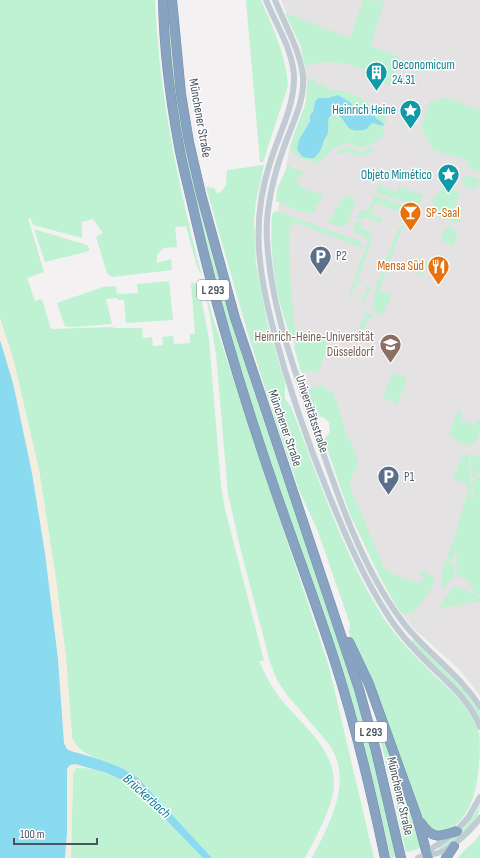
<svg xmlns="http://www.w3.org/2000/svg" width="480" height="858" font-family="'Sofia Sans Condensed',sans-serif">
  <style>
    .education { fill: #e4e2e3 }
    .green { fill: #bef2d2 }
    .sand { fill: #f4eee1 }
    .water { fill: #8adbf0 }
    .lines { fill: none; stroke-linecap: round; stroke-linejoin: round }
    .highway-casing { stroke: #728ead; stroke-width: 10 }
    .minor { stroke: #c1cbd3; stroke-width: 6 }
    .highway { stroke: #87a3c1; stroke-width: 9 }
    .labels { text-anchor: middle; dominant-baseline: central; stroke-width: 3; stroke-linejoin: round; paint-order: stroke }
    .shield { fill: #fff; stroke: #7f878f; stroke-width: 1 }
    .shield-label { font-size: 12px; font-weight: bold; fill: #48545f }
    .culture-label { font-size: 13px; fill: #0d838f; stroke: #fff; text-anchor: end }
    .street-label { font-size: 13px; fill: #48545f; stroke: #fff }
    .food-label { font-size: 13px; fill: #c56008; stroke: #fff; text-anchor: start }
    .service-label { font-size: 13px; fill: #4e5e75; stroke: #fff; text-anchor: start }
    .education-label { font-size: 13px; fill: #785e54; stroke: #fff; text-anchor: end }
    .water-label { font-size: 14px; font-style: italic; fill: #087d9b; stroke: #fff }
  </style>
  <rect width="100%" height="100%" fill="#f3f1f1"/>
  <polygon class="education" points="281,0 480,0 480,696 460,670 412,627 396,606 379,575 350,514 324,440 330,432 329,422 323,417 316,416 308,394 292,335 275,225 290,146 306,102 307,83 305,66 301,47"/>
  <g class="green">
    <path d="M0,0h155c4,106 30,214 57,315l117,352 45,191h-62c18,-35 42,-77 17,-114l-42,-49 -10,-15 -7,-18 -30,-115 -12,-53 -12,-140 -6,-38 -9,-42 -4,-7 -11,-41 -11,1 2,20 -14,1 -6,7v8l14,-4 1,11 -60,7 -5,-4 -11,-36 7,-4 -10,-14 -11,3v16l-49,-13 -2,-6 -3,-1 16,54 -17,6 8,23 7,-2 9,30 62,-2 1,1h28l1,10 9,-1 1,9 10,-1 -1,-8 11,-1 1,8 16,-1v-9h5l-4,-51h4l4,4 10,52 12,147 4,23 39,152h-5c5,11 11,23 18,33 20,28 58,52 57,90 0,21 -19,55 -29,74h-93l-72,-78c-8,-6 -17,-12 -27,-16 -16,-6 -33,-9 -41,-26l-6,-80 -10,-78 -17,-110 -25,-108 -14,-44z"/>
    <path d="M166,0h2c4,111 32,218 64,323 30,97 64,192 97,288 16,48 32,96 44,145 9,33 16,67 23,100l-5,2 -16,-68 -17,-63 -101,-304 -34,-112 -33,-130 -10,-50 -8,-60z"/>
    <path d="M246,0h15c12,29 25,54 27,86l-25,76h-3z"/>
    <path d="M363,0l21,1 -13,45 29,12 -11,28c-25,-21 -51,-29 -84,-20l-4,-19 -16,-34 65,25z"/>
    <path d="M315,78l1,7 8,-1 4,6c22,0 38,8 51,26l4,-2 4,7 -3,3 -8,-6 -1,-4 -9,-7 -9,3 -7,-8 -12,-7 -23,7c-3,17 -14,30 -18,47l3,6 23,-8c1,-5 4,-10 5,-15 0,-10 -3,-19 11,-17 2,3 3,6 5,8 10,13 19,6 29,0l10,3 1,6 -3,7 -18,9 -17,-5 -14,6 -14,15 -24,-9 -4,-9 16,-44 1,-19z"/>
    <polygon points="445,97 480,110 480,173 470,169 466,160 453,155 450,156 432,149 421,127 430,101 435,101"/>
    <polygon points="347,147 361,152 372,148 373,149 373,151 361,157 348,152 333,154 342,148"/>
    <polygon points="290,164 290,167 301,171 302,169 303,169 302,177 298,176 296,182 300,184 299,186 323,195 321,201 317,203 315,213 301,212 276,201 277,189 288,165"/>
    <path d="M264,165l-8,36 -2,20 2,43 12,62 17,57v16l6,8c28,72 52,148 94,213 13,20 31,37 48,54 19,17 38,34 46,59 1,9 1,21 0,30 -2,24 -6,50 -27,65 -10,6 -19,3 -27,-4l-71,-178 -5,-14 1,-8 -33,-95 -18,-39 -29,-86 -22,-70 -42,-147 8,1 3,5 4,-1 5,-7 1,-15z"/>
    <polygon points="467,175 478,179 480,181 478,185 475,183 474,185 477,187 476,190 464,186 462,183 465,176"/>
    <polygon points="379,185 397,192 399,186 423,195 420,203 413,205 376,192"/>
    <polygon points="445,186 460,193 451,217 464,222 460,222 456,223 439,217 432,201 438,192"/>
    <polygon points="344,195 356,200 347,224 342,227 327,222 332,219 336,208 338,209"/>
    <polygon points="375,195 411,209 412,213 398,224 402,213 375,202 371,214 383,219 381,223 365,217 363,220 357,218 360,211 369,209"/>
    <path d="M276,211l84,30 2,3v4l-68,-26 -2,4h-3c-1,34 2,68 6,102l31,11 1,8 -9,26 -7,-2 -10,1 -7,-25 1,-2 -1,-4 -2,-1c-16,-40 -23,-83 -20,-126z"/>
    <polygon points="356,221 362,223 360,228 373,233 369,240 371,241 371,244 358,278 362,280 361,281 354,279 368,241 366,238 355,233 354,227"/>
    <polygon points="407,222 404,229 402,229 379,290 392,295 383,313 381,315 372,309 377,283 397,231"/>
    <polygon points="449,226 454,230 457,235 454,246 441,241 446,228"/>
    <polygon points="34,229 87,245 90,250 86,252 45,262"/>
    <polygon points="413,261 423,262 423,261 427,262 428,264 425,271 424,271 422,276 417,273 412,269 412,266 415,267 416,265 413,264"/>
    <polygon points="354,280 361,283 360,285 356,283 351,295 363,300 368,288 364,286 364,285 371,287 365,302 349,295"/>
    <polygon points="169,281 173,320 126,323 124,300 118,300 117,298 106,299 112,324 71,327 65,326 57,303 103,287 116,286 117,294 138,293 137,284"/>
    <polygon points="366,312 372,315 374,320 368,318 359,341 347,336 345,334 348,332 357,334"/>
    <polygon points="393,372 407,379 397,404 383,398"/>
    <path d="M321,386l10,5 3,4 12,37 12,27v4l-9,21 35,84 4,4 30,11 5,-3 1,-4 -5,-2 5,-3 8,5 3,4c0,5 -17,29 -22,32 -4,2 -8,1 -13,0l-21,-37 -29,-61 -26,-74 6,-8 -1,-10 -6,-5 -7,-1 -9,-24 4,-4z"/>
    <path d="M458,410l3,1 1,9 12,5 6,-7c0,11 0,21 -10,28l-12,-5 -9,-6z"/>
    <polygon points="463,454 468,455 472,500 474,499 472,482 480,476 480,596 474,593 470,584 471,581 464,579 457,575 456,557 458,552 456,552 452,559 447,559 458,527 458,521 468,493 467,487 465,484 453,479"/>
    <polygon points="470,454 480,457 480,472 472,479"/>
    <polygon points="446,560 453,563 455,577 451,579 443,591 441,574"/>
    <polygon points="455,586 459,587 480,598 480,601 438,609 453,587"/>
    <polygon points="413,639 464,690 480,712 480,721 414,645 412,642"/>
    <polygon points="378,723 421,839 421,845 418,849 406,852 392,786 376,724"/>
    <path d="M76,768c40,-1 65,25 90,52 13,13 25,26 37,38h-132l2,-84z"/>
    <path d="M480,804c0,21 -24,36 -41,46l-1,-3c18,-10 33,-24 42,-43z"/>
    <path d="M480,834v24h-22c6,-9 17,-15 22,-24z"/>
  </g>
  <g class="sand">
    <polygon points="0,318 14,362 39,470 56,580 66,658 72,738 79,749 90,757 67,749 64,743 58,659 45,553 32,473 13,383 0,340"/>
    <polygon points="75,764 87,768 76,768 73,774 71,858 65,858 67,833 67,769 70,765"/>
  </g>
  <g class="water">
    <path d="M338,95l12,7 7,8 9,-3 4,1 6,10 8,6 -1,2 -10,-3 -4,3 -2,3c-19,5 -18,-2 -28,-14 -14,-3 -10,8 -11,17 0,2 -2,5 -3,6 -4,10 -3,13 -11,20 -9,1 -13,-1 -17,-9l2,-9 11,-19v-6l3,-3 2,-10 3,-4h10z"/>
    <path d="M0,340l13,43 19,90 13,80 13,106 6,84 3,6 4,2c24,7 50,13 69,29l72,78h-9l-62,-64 -19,-14 -15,-7 -32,-9 -5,1 -3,4v64l-2,25h-65z"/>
  </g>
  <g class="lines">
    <defs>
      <g id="highway">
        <path d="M163,0c1,49 7,98 16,146 4,22 10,44 15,66 18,79 41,158 67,236 23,71 50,140 73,211 21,65 37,132 51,199"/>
        <polyline points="172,0 181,94 189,142 201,194 235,318 359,689 376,751 401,858"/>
        <polyline points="349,642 369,684 417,817 428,858"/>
        <path d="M421,823c11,17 20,14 36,8"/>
        <polyline points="446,858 454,846"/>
      </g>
    </defs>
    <use href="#highway" class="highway-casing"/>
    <g class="minor">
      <path d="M266,0c10,25 28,51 28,79 0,28 -16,57 -24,84 -19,58 -12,107 3,165 15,57 34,113 56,167 17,42 35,84 60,122 12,19 28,35 44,51 19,18 38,35 47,59"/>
      <path d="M275,0c10,25 25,50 28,76 2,25 -11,48 -19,71 -10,27 -19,63 -17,92 3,61 23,119 43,176 24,69 48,147 92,206 23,31 58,53 78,86"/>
      <path d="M427,854c17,4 44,-24 53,-36"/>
      <polyline points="418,858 427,854 431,849 452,835 468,818 480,797"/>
    </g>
    <use href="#highway" class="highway"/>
  </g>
  <defs>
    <symbol id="building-pin" viewBox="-11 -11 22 30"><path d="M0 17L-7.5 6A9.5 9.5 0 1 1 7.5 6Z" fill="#0f9aa8" stroke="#fff"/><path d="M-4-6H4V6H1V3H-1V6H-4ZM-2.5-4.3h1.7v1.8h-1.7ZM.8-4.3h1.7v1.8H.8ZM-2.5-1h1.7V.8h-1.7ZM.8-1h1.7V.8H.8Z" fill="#fff"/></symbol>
    <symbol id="sight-pin" viewBox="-11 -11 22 30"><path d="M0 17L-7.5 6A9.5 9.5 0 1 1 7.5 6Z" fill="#0f9aa8" stroke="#fff"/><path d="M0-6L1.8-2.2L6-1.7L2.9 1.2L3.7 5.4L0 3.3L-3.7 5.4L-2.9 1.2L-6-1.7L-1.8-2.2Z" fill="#fff"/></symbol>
    <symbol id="bar-pin" viewBox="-11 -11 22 30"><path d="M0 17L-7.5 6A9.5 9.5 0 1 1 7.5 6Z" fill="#e8710a" stroke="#fff"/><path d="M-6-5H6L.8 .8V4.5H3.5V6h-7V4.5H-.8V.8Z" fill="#fff"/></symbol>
    <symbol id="parking-pin" viewBox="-11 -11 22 30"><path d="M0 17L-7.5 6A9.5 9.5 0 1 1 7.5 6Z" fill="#5c6f8a" stroke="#fff"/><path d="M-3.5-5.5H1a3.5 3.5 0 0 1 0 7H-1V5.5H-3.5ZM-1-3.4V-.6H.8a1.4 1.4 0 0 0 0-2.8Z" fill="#fff"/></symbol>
    <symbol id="restaurant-pin" viewBox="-11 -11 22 30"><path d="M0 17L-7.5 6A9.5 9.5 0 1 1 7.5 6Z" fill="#e8710a" stroke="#fff"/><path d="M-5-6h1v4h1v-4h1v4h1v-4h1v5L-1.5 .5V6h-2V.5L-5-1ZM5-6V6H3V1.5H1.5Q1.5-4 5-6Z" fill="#fff"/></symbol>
    <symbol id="university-pin" viewBox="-11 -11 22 30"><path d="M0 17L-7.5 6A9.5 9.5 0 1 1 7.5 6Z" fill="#8d6e63" stroke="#fff"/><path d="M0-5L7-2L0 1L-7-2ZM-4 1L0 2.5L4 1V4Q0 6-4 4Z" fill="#fff"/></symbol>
  </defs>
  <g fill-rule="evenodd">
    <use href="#building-pin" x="364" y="60" width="25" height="34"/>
    <use href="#sight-pin" x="398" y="98" width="25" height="34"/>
    <use href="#sight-pin" x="436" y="162" width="25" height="34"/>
    <use href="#bar-pin" x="398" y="200" width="25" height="34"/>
    <use href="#parking-pin" x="308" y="244" width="25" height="34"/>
    <use href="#restaurant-pin" x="426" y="254" width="25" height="34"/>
    <use href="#university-pin" x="378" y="332" width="25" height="34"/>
    <use href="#parking-pin" x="376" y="464" width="25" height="34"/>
  </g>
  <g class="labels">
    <g class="shield">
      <rect x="197" y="280" width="32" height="20" rx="3"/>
      <rect x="355" y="722" width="32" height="20" rx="3"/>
    </g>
    <g class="shield-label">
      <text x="213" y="290">L 293</text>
      <text x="371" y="732">L 293</text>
    </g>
    <g class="culture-label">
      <text x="392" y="65" text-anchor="start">Oeconomicum<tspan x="392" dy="15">24.31</tspan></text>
      <text x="396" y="110">Heinrich Heine</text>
      <text x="432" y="175">Objeto Mimético</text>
    </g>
    <g class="street-label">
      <text transform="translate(200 118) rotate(80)">Münchener Straße</text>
      <text transform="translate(312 414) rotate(72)">Universitätsstraße</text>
      <text transform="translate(285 428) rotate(71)">Münchener Straße</text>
      <text transform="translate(400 796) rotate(77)">Münchener Straße</text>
    </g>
    <g class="food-label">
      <text x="426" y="213">SP-Saal</text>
      <text x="424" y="266" text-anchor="end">Mensa Süd</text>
    </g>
    <g class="service-label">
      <text x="336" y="256">P2</text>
      <text x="404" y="477">P1</text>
    </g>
    <g class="education-label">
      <text x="374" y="337">Heinrich-Heine-Universität<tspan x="374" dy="15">Düsseldorf</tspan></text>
    </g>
    <g class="water-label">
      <text transform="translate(147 796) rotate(42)">Brückerbach</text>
    </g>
  </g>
  <path d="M14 838v6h83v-6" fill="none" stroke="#48545f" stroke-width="2"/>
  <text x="20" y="838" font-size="12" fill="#48545f" stroke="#ffffff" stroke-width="3" paint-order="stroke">100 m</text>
</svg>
